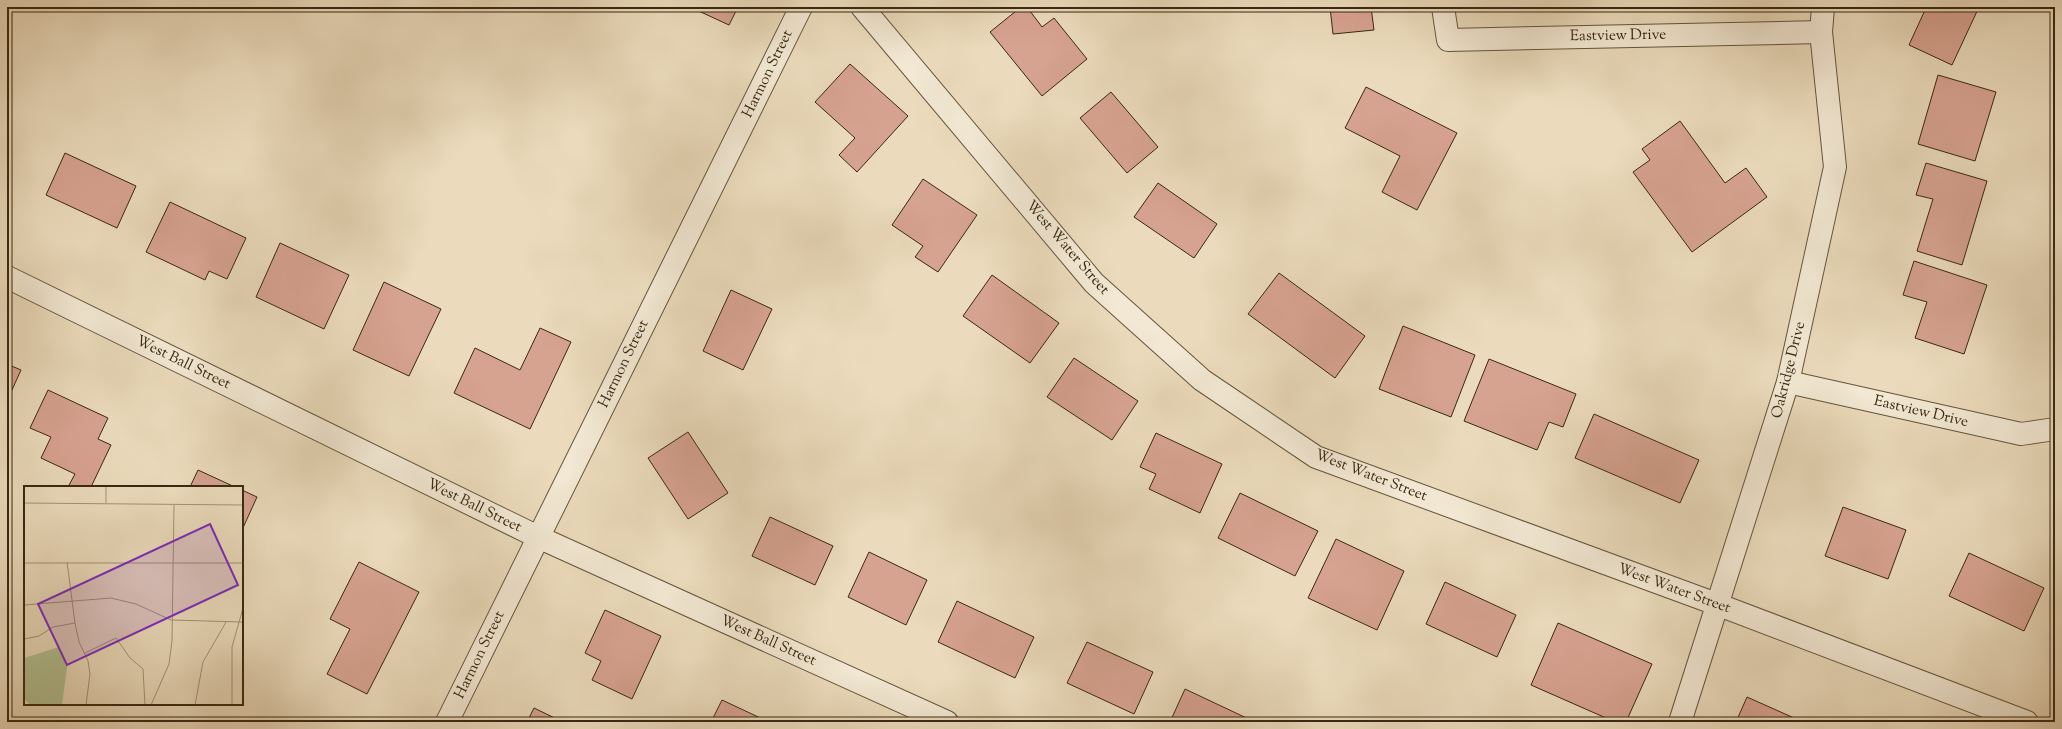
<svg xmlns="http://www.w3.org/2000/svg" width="2062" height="729" font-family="'Sorts Mill Goudy',serif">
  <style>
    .building { fill: #d7a391; stroke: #382812 }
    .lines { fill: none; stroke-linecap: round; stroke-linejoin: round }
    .street-casing { stroke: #65553c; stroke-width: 24 }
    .street { stroke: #f2e8d3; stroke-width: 22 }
    .labels { text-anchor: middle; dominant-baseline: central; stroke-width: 3; stroke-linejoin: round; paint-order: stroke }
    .street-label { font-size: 15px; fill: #382812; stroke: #f2e8d3 }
    .inset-road { fill: none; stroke: #a39378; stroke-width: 1 }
    .view { fill: #7b2cbf; fill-opacity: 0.15; stroke: #7b2cbf; stroke-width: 2 }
    .inset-edge { fill: none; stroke: #382812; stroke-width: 2 }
  </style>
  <rect width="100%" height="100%" fill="#ebdbbc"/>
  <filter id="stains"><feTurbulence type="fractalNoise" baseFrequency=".005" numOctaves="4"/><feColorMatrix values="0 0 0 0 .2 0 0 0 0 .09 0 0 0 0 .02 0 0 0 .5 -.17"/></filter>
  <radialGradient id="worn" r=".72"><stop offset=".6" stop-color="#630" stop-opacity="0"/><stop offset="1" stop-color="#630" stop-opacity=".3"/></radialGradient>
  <g class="building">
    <polygon points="690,7 738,7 729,25"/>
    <polygon points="1021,7 1027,7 1042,27 1054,18 1087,59 1042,96 990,32"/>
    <polygon points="1330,7 1371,7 1374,30 1333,34"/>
    <polygon points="1919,7 1979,7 1952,65 1909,45 1925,10"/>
    <polygon points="850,64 908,116 857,172 839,155 855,138 815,102"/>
    <polygon points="1938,75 1996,92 1975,161 1918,144"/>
    <polygon points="1366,87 1457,133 1417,210 1382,192 1400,156 1345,128"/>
    <polygon points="1111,92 1158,147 1127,173 1080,118"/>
    <polygon points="1680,121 1725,183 1746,168 1767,197 1692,252 1633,172 1650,160 1642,149"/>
    <polygon points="65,153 136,186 117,228 46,195"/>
    <polygon points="1926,163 1987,181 1962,265 1917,251 1933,199 1916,195"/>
    <polygon points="923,179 977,215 938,272 915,257 923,246 892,225"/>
    <polygon points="1158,183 1217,224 1194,258 1134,217"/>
    <polygon points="170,202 246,238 227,279 209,271 205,280 146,252"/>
    <polygon points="280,243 349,275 324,329 256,297"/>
    <polygon points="1914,261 1987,285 1964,354 1915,338 1927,302 1903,295"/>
    <polygon points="1279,273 1365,336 1335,378 1248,314"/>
    <polygon points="992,275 1059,323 1030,363 963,316"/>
    <polygon points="384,282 441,309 409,376 353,350"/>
    <polygon points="731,290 772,309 743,370 703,351"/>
    <polygon points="1403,326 1475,355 1451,417 1379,389"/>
    <polygon points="540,328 571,342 530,429 454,393 475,348 520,370"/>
    <polygon points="1074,358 1138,401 1112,440 1047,397"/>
    <polygon points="1489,359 1576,394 1563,427 1549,422 1537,450 1464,421"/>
    <polygon points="7,364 21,370 7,401"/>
    <polygon points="48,390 108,418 98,439 111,445 91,487 68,487 75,474 41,458 51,437 30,428"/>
    <polygon points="1594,414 1699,460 1680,503 1575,458"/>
    <polygon points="688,432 728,493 688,519 648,458"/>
    <polygon points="1156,433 1222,464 1200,513 1149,489 1156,474 1140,467"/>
    <polygon points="198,470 235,487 190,487"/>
    <polygon points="242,490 257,497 242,530"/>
    <polygon points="1240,493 1318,531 1295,576 1218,538"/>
    <polygon points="1843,507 1906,530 1888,579 1825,556"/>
    <polygon points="770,517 833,546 815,585 752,556"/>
    <polygon points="1336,539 1404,571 1377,630 1308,598"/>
    <polygon points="869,552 927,580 906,625 848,597"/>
    <polygon points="1969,553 2044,588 2024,631 1949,596"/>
    <polygon points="359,562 419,592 367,694 327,674 350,629 330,619"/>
    <polygon points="1445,582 1516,615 1497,657 1426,624"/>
    <polygon points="957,601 1034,637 1015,678 938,642"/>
    <polygon points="605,610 661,636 632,699 592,680 601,661 585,653"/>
    <polygon points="1558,623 1652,664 1626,722 1615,722 1531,685"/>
    <polygon points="1087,642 1153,672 1134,714 1067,683"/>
    <polygon points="1185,689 1255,722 1170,722"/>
    <polygon points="1747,697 1803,722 1736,722"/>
    <polygon points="722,700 769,722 711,722"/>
    <polygon points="534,708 563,722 527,722"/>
  </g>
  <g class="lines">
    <defs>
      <g id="street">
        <polyline points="862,7 1094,283 1202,380 1316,457 1719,605 2027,722"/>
        <polyline points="1443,7 1448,40 1821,32"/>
        <polyline points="7,277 538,537 947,722"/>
        <polyline points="1788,382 2021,434 2055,429"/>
        <polyline points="447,722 801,7"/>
        <polyline points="1680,722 1788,382 1835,167 1821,32 1823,7"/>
      </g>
    </defs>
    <use href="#street" class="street-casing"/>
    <use href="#street" class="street"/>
  </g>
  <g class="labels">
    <g class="street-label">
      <text transform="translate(1618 36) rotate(-1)">Eastview Drive</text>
      <text transform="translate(768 74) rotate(-64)">Harmon Street</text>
      <text transform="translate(1067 248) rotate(49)">West Water Street</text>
      <text transform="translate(183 363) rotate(26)">West Ball Street</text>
      <text transform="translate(624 364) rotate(-64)">Harmon Street</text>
      <text transform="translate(1789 370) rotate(-76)">Oakridge Drive</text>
      <text transform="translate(1921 412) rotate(13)">Eastview Drive</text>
      <text transform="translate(1371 476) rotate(21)">West Water Street</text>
      <text transform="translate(474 506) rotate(26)">West Ball Street</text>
      <text transform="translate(1674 589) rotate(20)">West Water Street</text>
      <text transform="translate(768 641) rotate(24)">West Ball Street</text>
      <text transform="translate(480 655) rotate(-64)">Harmon Street</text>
    </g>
  </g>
  <g transform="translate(24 486)">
    <rect width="219" height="219" fill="#ebdbbc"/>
    <path d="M35,161l8,20 -5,38h-32l-6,-7v-40z" fill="#b3c193"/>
    <path class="inset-road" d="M0,17l219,2M82,17v-17M43,76l8,61 4,19 9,19 2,13 -4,31M0,77h219M0,119l87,-7 25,6 35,16 72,2M0,153l15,-3 14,-9 22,-4M61,167l31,-15 14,20 13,11 2,36M127,219l18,-41 3,-23 2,-136M171,219l8,-43 23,-40M208,219v-58l11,-39"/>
    <path class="view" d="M186,38l28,61 -171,80 -29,-61z"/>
    <rect width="219" height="219" class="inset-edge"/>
  </g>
  <rect width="2062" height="729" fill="none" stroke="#ebdbbc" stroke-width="24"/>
  <rect x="8" y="8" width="2046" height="713" fill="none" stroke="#382812" stroke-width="2"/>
  <rect x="12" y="12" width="2038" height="705" fill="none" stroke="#382812"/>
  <rect width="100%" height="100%" filter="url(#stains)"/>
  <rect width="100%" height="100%" fill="url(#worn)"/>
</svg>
